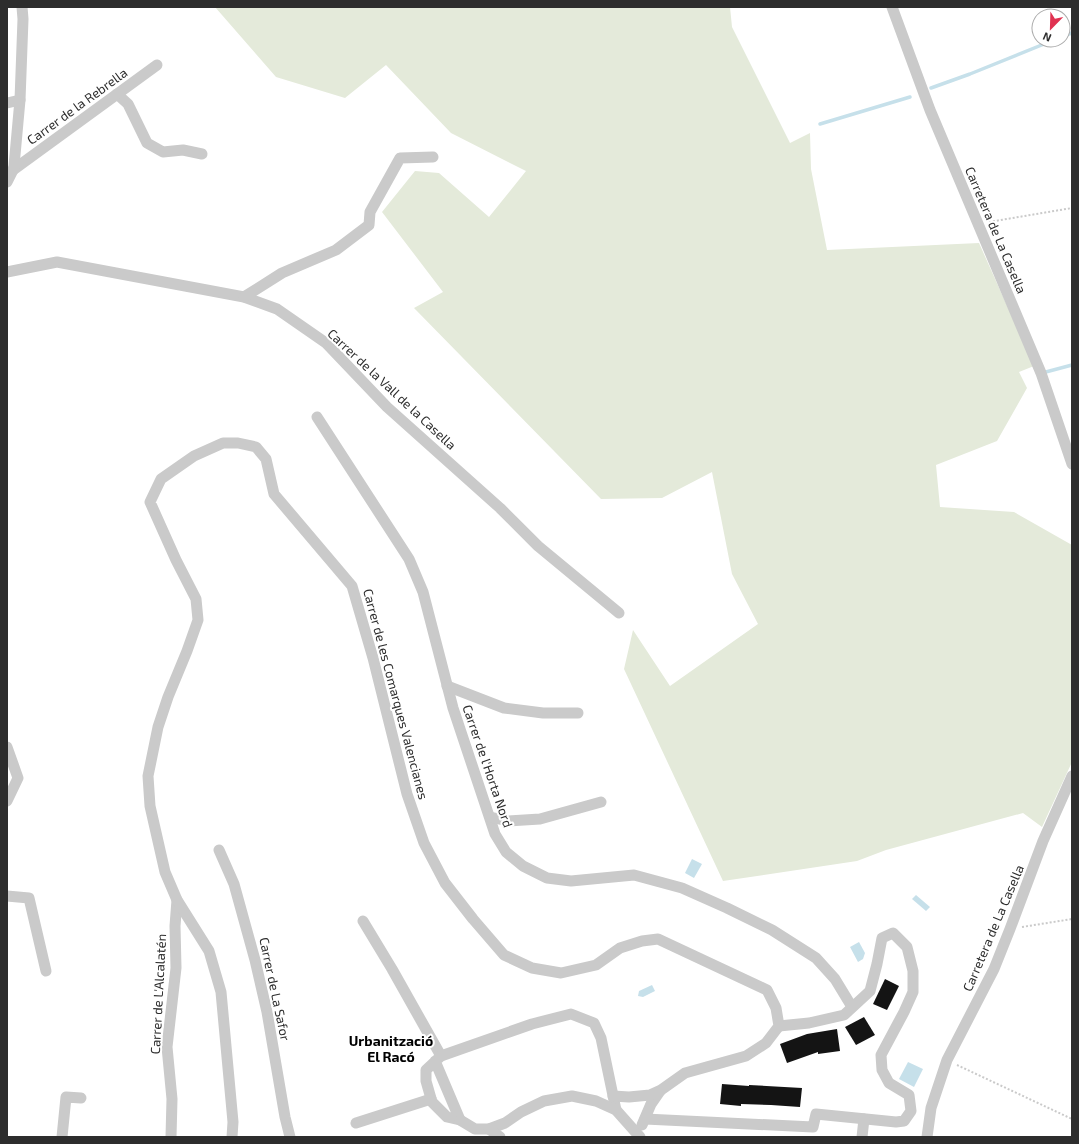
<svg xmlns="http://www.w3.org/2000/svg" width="1079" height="1144" font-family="'Exo 2',sans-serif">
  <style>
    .green { fill: #e4eada }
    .water { fill: #c6e0ea }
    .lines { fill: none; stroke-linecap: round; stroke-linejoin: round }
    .stream { stroke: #c6e0ea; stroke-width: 3.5 }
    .building { fill: #141414 }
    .path { stroke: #cacaca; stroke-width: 2; stroke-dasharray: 2 2; stroke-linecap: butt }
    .street { stroke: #cacaca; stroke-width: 11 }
    .labels { text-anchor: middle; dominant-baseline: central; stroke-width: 4; stroke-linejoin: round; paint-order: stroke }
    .street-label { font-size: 13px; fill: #2d2d2d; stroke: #fff }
    .neighbourhood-label { font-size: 14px; font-weight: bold; fill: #000; stroke: #fff }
  </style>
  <rect width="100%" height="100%" fill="#fff"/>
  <polygon class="green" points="215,7 730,7 732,27 790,143 810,133 811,169 827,250 979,243 1034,366 1019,372 1027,388 997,441 936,465 940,507 1014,512 1072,545 1072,762 1042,827 1023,813 886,850 857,861 723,881 624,669 633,630 670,686 758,624 732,574 712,472 662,498 601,499 414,308 443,292 382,212 415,171 439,173 489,217 526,171 451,133 386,65 345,98 276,77"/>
  <g class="water">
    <polygon points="692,859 702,864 694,878 685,873"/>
    <polygon points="916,895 930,907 926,911 912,899"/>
    <polygon points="859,942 865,953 863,959 858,962 850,947"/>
    <polygon points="652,985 655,991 643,997 638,996 639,991"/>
    <polygon points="908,1062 923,1069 914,1087 899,1079"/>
  </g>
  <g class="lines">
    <g class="stream">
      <polyline points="1063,36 1072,33"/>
      <polyline points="931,88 970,74 1054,40"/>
      <polyline points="820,124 910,97"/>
      <polyline points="1042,373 1072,365"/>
    </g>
  </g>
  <g class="building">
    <polygon points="885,979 899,986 887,1010 873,1004"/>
    <polygon points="864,1017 875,1035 856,1045 845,1027"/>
    <polygon points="837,1029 840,1051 818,1054 818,1052 787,1063 780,1044 807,1034"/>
    <polygon points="722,1084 749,1086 749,1085 802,1088 800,1107 771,1105 741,1104 741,1106 720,1104"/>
  </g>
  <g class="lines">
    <g class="path">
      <polyline points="989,222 1072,208"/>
      <polyline points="1022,927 1072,919"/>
      <polyline points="957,1065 1072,1119"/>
    </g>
    <g class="street">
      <polyline points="892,7 930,110 1041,373 1072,464"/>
      <polyline points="117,94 128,104 147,143 163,152 183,150 202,154"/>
      <polyline points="7,103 20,100"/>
      <polyline points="13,170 157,65"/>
      <polyline points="7,182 13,170 14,166 20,100 23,19 22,7"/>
      <polyline points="7,272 57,262 244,297 277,309 326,343 387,407 500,508 538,546 619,613"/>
      <polyline points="244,297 282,273 336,250 369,225 370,212 400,158 433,157"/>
      <polyline points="317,417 409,559 423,592 453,708 495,834 506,852 523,866 547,878 571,881 634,875 682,888 727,908 772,930 816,958 835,979 852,1007"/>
      <polyline points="447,686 504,708 543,713 578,713"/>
      <polyline points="7,747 18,778 7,801"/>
      <polyline points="490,817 508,821 540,819 601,802"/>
      <polyline points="219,850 234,884 255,960 267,1012 285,1117 290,1137"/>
      <polyline points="7,896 29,898 46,971"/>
      <polyline points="363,921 392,969 441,1056"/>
      <polyline points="435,1061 460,1120 447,1117 432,1102 426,1081 426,1070 441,1056 532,1024 571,1014 594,1023 601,1038 616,1110"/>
      <polyline points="645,1119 813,1127 816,1114 896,1122 904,1121 911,1111 909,1095 889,1083 882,1070 881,1055 904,1012 913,992 913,971 907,947 893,933 882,938 877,964 870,991 844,1015 809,1023 779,1026"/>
      <polyline points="460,1120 475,1129 489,1129 505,1123 521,1112 544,1101 572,1096 596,1101 616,1110 640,1137"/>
      <polyline points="356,1123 431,1099"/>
      <polyline points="642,1125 651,1104 660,1091"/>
      <polyline points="489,1129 500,1137"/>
      <polyline points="62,1137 66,1097 81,1098"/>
      <polyline points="171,1137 172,1099 167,1047 176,968 175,926 177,900"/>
      <polyline points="232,1137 233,1122 221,992 209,951 177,900 165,872 150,806 148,776 158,727 168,697 187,651 198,620 196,599 176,560 150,502 161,479 194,456 223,443 238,443 256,447 266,459 274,494 352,586 373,658 407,794 424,843 445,883 473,919 504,955 532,968 561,973 596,965 620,948 642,941 658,939 767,990 776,1008 779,1026 766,1043 746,1056 685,1073 661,1090 650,1095 629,1097 613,1096"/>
      <polyline points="862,1137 864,1119"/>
      <polyline points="927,1137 931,1108 947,1060 994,969 1010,929 1043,841 1072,776"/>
    </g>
  </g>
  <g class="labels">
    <g class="street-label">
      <text transform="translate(77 106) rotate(-36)">Carrer de la Rebrella</text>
      <text transform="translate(996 230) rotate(67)">Carretera de La Casella</text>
      <text transform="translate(392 389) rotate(43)">Carrer de la Vall de la Casella</text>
      <text transform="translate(396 694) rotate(75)">Carrer de les Comarques Valencianes</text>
      <text transform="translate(488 766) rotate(71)">Carrer de l'Horta Nord</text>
      <text transform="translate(993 928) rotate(-67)">Carretera de La Casella</text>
      <text transform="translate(275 989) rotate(78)">Carrer de La Safor</text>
      <text transform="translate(158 994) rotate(-87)">Carrer de L'Alcalatén</text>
    </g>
    <g class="neighbourhood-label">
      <text x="391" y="1040">Urbanització<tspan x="391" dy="16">El Racó</tspan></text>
    </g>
  </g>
  <rect width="1079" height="1144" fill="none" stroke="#2d2d2d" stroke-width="16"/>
  <g transform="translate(1051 28) rotate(203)"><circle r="19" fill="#ffffff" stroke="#ababab"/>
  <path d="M0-3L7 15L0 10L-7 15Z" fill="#e03251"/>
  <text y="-6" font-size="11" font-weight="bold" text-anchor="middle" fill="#2d2d2d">N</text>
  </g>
</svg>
